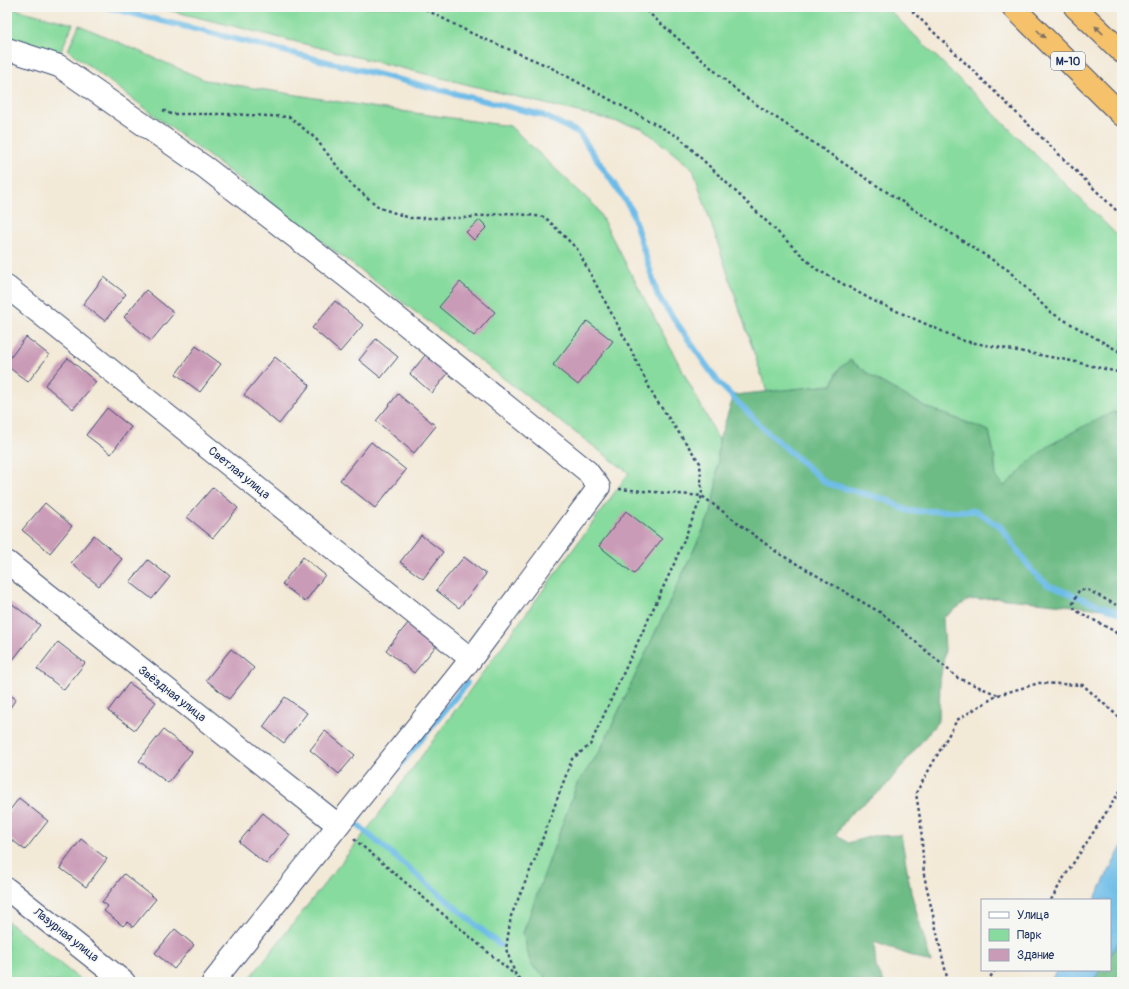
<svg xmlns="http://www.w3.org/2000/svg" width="1129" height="989" font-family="Pangolin,sans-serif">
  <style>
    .green { fill: #87db9e; stroke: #51857e }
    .forest { fill: #6dbb85; stroke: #447572 }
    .water { fill: #6dbce8; stroke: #4476a3 }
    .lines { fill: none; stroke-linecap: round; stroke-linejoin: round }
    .stream { stroke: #6dbce8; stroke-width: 6 }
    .building { fill: #ca9bb7 }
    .minor-casing { stroke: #3b4b70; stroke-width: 24 }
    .highway-casing { stroke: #3b4b70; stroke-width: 24 }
    .path { stroke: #3b4b70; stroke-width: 2.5; stroke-dasharray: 3 3; stroke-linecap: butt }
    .minor { stroke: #fff; stroke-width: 22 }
    .highway { stroke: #f5c16b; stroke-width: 22 }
    .oneway { fill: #7d7164 }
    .labels { text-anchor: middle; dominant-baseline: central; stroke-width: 3; stroke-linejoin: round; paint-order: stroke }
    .shield { fill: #f6f6f2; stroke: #5d6b8a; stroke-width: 1 }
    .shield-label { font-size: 11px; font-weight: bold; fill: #1b2f5e }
    .street-label { font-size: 12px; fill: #1b2f5e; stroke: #f6f6f2 }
  </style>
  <rect width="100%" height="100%" fill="#f6f6f2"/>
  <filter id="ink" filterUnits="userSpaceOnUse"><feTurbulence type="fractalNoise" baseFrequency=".025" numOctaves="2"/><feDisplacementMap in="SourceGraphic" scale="8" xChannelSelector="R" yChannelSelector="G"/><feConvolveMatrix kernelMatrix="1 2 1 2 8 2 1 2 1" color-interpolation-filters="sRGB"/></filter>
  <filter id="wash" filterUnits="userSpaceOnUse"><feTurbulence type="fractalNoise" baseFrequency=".012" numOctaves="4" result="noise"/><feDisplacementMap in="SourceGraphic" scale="16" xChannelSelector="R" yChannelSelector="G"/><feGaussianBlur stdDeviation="0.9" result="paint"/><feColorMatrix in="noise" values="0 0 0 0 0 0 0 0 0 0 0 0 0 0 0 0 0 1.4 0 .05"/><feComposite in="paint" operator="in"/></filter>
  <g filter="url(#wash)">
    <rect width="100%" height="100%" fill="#f3e9d7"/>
    <g class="green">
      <polygon points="7,7 73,24 59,55 7,39"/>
      <polygon points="156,7 886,7 1122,240 1122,417 1114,412 1033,458 1012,480 1004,486 996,478 994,454 989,431 926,407 877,380 850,360 839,369 832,385 767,392 693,169 642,128"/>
      <polygon points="79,25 205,80 371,107 510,126 596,207 719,440 716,486 711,513 600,751 577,784 523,933 531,965 550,982 247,982 374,821 629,473 68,50"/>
      <polygon points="7,921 83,982 7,982"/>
    </g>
    <g class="forest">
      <path d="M850,360l27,20 49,27 63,24 5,23 2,24 8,8c11,-8 19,-19 29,-28 24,-20 53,-33 81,-46l8,5v194l-125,-13 -29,2 -25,18 2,32 -5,31 -1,39 -55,68 -34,26 -14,20 12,9 24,-7 29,-1 10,57 20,71 -57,-21 2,25 8,15h-334l-19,-17 -8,-32 54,-149 23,-33 111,-238 5,-27 3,-46 15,-45 98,-10 7,-16z"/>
      <polygon points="1122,937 1122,982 1093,982 1100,970 1110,970 1110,955"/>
    </g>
    <g class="water">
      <polygon points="1122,846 1122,937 1110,955 1110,900 1094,900"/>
      <polygon points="1057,970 1100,970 1093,982 1050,982"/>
    </g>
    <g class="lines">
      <g class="stream">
        <polyline points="106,7 542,115 579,133 631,209 658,296 718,382 764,429 826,483 887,500 908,511 976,511 1001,527 1033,572 1048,585 1122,614"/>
        <polyline points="397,769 467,683"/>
        <polyline points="359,816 354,822 500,945"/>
      </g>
    </g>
    <g id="blocks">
      <g class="building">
        <polygon points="480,220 487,227 474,240 466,232"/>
        <polygon points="104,277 126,294 105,321 83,304"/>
        <polygon points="460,282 495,312 474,336 439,307"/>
        <polygon points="146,290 174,313 151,341 124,317"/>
        <polygon points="335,301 363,325 340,352 312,328"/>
        <polygon points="587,321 613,341 578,385 553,365"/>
        <polygon points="26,337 49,355 28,382 7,366 7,362"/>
        <polygon points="376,339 398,357 381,378 359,360"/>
        <polygon points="196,346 221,364 200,392 176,374"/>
        <polygon points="427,353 449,372 432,393 410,374"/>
        <polygon points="275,357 310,385 279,424 244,395"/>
        <polygon points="68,358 96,382 73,409 45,385"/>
        <polygon points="398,394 436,426 414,453 376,421"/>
        <polygon points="107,408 131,427 111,454 86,435"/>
        <polygon points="371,442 406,470 375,508 340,480"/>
        <polygon points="213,487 238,508 213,538 187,517"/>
        <polygon points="45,503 72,526 50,553 22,530"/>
        <polygon points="626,511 662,539 634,574 599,546"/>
        <polygon points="94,535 122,559 99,586 71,563"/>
        <polygon points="421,535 443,552 423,579 400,562"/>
        <polygon points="303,557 325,575 305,602 282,584"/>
        <polygon points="464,557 486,574 459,608 436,590"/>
        <polygon points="148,560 170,577 152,599 130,582"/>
        <polygon points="7,600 40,625 12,661 7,658"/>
        <polygon points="409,622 436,646 414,673 386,650"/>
        <polygon points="58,642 85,663 64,690 37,669"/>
        <polygon points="231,649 254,668 229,699 206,680"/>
        <polygon points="129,683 156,702 135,730 108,711"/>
        <polygon points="7,693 16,699 7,712"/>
        <polygon points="285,697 307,713 284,743 263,727"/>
        <polygon points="163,730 192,752 168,783 139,761"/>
        <polygon points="325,731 355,755 339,774 310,750"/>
        <polygon points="19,798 48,821 25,850 7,836 7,814"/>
        <polygon points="263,813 290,835 266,864 239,842"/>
        <polygon points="81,839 107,859 86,887 60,868"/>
        <polygon points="124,874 156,899 133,927 127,922 123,926 104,911 108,906 102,902"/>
        <polygon points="175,929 194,945 174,969 155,953"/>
      </g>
    </g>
  </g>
  <g filter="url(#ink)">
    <use href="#blocks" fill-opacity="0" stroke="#3b4b70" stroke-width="1"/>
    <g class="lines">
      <defs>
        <g id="minor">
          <polyline points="7,49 59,66 206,168 347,277 587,471 599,487 471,659 213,982"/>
          <polyline points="7,287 471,659"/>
          <polyline points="7,562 338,825"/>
          <polyline points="7,889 124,982"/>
        </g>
        <g id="highway">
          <polyline points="1013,7 1122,115"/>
          <polyline points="1075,7 1122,52"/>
        </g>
      </defs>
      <use href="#minor" class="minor-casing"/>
      <use href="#highway" class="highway-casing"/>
      <g class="path">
        <polyline points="421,7 471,33 548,66 679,137 816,269 872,300 964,341 1067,360 1122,373"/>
        <polyline points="642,7 741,94 876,185 1008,270 1050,312 1122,353"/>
        <polyline points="908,7 1122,216"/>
        <polyline points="163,110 171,114 227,114 290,117 316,139 351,184 380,208 410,218 463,218 509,213 545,217 577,249 630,348 654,397 700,463 702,496 674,564 590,745 572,759 535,859 511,916 506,949 516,976 524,982"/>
        <polyline points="619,489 702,496 778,553 883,614 958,678 998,695"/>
        <polyline points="1122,608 1088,590 1079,590 1073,604 1075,610 1114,631 1122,639"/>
        <polyline points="354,839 515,975"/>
        <polyline points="1051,900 1063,879 1122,788"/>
        <polyline points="948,982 924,875 921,825 916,793 957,720 998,695 1039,683 1083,685 1122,720"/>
        <polyline points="987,982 995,970"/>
      </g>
      <use href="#minor" class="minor"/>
      <use href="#highway" class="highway"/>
    </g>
    <defs><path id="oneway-solid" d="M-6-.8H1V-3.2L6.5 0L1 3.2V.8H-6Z"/></defs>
    <g class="oneway">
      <use href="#oneway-solid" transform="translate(1099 30) rotate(-136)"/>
      <use href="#oneway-solid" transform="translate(1041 34) rotate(45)"/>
    </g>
  </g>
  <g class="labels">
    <rect class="shield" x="1051" y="52" width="34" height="18" rx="3"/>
    <g class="shield-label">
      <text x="1068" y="61">М-10</text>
    </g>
    <g class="street-label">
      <text transform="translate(239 473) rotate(39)">Светлая улица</text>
      <text transform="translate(172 694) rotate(38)">Звёздная улица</text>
      <text transform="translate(66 935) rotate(38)">Лазурная улица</text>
    </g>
  </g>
  <rect width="1129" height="989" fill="none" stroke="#f6f6f2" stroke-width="24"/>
  <rect x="981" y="899" width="130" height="72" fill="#f6f6f2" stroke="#9ea6b7"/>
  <rect x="989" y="912" width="20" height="6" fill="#ffffff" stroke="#9ea6b7"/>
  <text x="1017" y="919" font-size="12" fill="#1b2f5e">Улица</text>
  <rect x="989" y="929" width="20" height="12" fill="#87db9e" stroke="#9ea6b7"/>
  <text x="1017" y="939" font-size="12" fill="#1b2f5e">Парк</text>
  <rect x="989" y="949" width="20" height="12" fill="#ca9bb7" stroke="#9ea6b7"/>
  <text x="1017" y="959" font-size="12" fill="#1b2f5e">Здание</text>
</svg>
